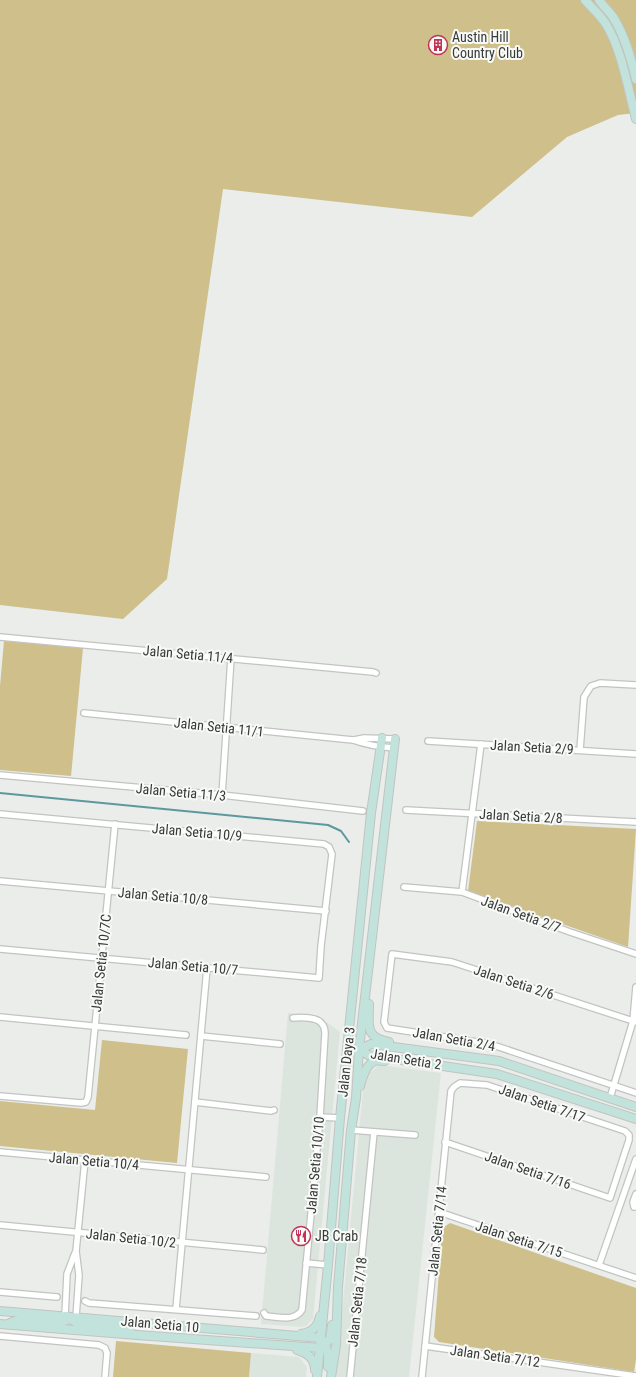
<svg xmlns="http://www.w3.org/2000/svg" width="636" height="1377" font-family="'Roboto Condensed',sans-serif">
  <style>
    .built { fill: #dbe5dd }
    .green { fill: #cebf8b }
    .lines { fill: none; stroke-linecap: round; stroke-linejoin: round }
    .stream { stroke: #5c989e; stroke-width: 2 }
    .street-casing { stroke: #c1c4c1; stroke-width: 8 }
    .secondary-casing { stroke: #c1c4c1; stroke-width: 10 }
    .street { stroke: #fff; stroke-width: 5.5 }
    .secondary { stroke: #c2e3dc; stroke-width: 8 }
    .labels { text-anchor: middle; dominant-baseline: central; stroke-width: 4; stroke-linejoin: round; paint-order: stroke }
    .poi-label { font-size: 14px; fill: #383938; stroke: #f7faf7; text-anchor: start }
    .street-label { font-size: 14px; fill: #383938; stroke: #f7faf7 }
  </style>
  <rect width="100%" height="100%" fill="#eaedea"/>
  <g class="built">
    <polygon points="288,1013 318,1016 340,1032 313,1319 306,1326 301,1327 261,1324"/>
    <polygon points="379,1065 441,1073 409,1377 336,1377 364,1079 371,1072"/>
    <polygon points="251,1353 299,1357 307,1367 306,1377 249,1377"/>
  </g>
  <g class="green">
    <polygon points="0,0 636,0 636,113 618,115 567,137 472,217 223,189 167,579 123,619 0,605"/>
    <polygon points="4,641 83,648 71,776 0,770 0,686"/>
    <polygon points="477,821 636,829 628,947 468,891"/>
    <polygon points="102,1040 188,1049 177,1163 0,1146 0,1101 95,1110"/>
    <polygon points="450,1223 636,1288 636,1359 634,1372 439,1342 434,1337 442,1232 444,1227"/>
    <polygon points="116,1341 251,1353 249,1377 113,1377"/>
  </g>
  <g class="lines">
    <polyline class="stream" points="0,793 328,825 341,831 349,842"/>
    <defs>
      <g id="street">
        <polyline points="0,637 373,672 376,673"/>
        <path d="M84,713l269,27c14,5 27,7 41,8"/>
        <polyline points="354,740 364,738 395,739"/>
        <polyline points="428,741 636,754"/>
        <polyline points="580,750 584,697 591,686 600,683 636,685"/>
        <polyline points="0,775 222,795 363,811"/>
        <polyline points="222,795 231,658"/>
        <polyline points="406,810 636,822"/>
        <polyline points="0,814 324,844 329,847 332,854 321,946 319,978 0,949"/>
        <polyline points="0,881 326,911"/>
        <polyline points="404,887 462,892 570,932 636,954"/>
        <polyline points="462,892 481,744"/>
        <polyline points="0,1017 186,1035"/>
        <polyline points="636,1022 452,962 392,954 384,1022 387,1028 490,1044 636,1093"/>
        <polyline points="201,1036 280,1044"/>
        <polyline points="0,1096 81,1103 86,1102 88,1097 115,824"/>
        <polyline points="610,1098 633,1021 636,987"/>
        <polyline points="195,1102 271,1111 274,1110"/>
        <polyline points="320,1117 340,1118"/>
        <polyline points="351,1130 415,1135"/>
        <polyline points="0,1152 266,1177"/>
        <polyline points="636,1194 633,1202 634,1207 636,1207"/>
        <polyline points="439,1212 636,1278"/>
        <polyline points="0,1225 263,1250"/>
        <polyline points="306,1263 328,1265"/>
        <polyline points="599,1265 636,1159"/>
        <polyline points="0,1292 57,1297"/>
        <polyline points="85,1301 89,1303 256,1316"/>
        <polyline points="176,1309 207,968"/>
        <path d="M264,1313l2,3c12,1 28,6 36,-6l18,-193 5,-83c0,-4 -1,-8 -3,-10 -4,-7 -21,-7 -29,-6"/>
        <polyline points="65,1316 67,1274 75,1253"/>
        <polyline points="76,1317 79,1275 76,1251 85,1160"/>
        <polyline points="0,1336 99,1345 105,1348 107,1353 105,1377"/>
        <polyline points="425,1346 636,1376"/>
        <polyline points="350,1377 374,1132"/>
        <path d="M422,1377c10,-95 19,-191 29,-286l3,-4 6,-4 27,2 138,46 4,4v5l-19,58 -165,-56"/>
      </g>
      <g id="secondary">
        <path d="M585,0c7,8 15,15 21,24 16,26 22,65 30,95"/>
        <path d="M599,0c4,6 10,11 14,17 12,19 18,41 23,62"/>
        <path d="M369,1004c0,21 -5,33 20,38"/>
        <polyline points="359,1049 368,1055 497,1074 636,1119"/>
        <polyline points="357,1051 371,1044 499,1061 636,1107"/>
        <path d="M360,1086c2,-8 6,-22 15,-25 3,-1 7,0 10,0"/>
        <polyline points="0,1311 321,1338"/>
        <polyline points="66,1316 79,1324 110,1327 130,1331"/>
        <path d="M10,1323c15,-8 35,-1 51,-1 4,-1 8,-3 12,-4"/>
        <polyline points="0,1324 137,1335 320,1348"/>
        <path d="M301,1334c11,-2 17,-7 19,-18"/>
        <polyline points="324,1342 328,1354 328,1367"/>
        <polyline points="320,1348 330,1339 332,1325"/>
        <path d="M297,1350c10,3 18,8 18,20"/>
        <polyline points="317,1377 328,1265 340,1118 371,813 382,738"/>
        <polyline points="331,1377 336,1345 338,1287 351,1130 356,1098 359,1049 395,739"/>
      </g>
    </defs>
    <use href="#street" class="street-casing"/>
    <use href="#secondary" class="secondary-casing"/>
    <use href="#street" class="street"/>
    <use href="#secondary" class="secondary"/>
  </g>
  <defs>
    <symbol id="building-ring" viewBox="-11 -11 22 22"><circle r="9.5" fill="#f7faf7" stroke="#c23357" stroke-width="1.5"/><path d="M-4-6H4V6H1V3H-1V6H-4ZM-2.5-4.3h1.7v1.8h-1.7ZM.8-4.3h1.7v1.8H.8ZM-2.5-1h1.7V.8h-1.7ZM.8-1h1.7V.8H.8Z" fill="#c23357"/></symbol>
    <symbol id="restaurant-ring" viewBox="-11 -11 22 22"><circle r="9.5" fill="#f7faf7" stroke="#c23357" stroke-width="1.5"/><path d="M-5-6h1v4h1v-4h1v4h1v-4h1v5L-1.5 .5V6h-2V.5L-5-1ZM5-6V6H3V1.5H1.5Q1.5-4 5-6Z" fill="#c23357"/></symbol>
  </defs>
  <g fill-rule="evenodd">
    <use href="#building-ring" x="427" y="34" width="22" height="22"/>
    <use href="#restaurant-ring" x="290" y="1225" width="22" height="22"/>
  </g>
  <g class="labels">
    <g class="poi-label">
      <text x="452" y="37">Austin Hill<tspan x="452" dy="16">Country Club</tspan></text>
      <text x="315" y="1236">JB Crab</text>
    </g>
    <g class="street-label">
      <text transform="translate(188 654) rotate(5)">Jalan Setia 11/4</text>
      <text transform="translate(219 727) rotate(6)">Jalan Setia 11/1</text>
      <text transform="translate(532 747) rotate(3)">Jalan Setia 2/9</text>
      <text transform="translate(181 792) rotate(5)">Jalan Setia 11/3</text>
      <text transform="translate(521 816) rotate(3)">Jalan Setia 2/8</text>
      <text transform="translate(197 832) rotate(5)">Jalan Setia 10/9</text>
      <text transform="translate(163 896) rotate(5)">Jalan Setia 10/8</text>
      <text transform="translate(521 914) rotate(20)">Jalan Setia 2/7</text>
      <text transform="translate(101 963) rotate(-84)">Jalan Setia 10/7C</text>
      <text transform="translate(193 966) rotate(5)">Jalan Setia 10/7</text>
      <text transform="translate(514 982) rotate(18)">Jalan Setia 2/6</text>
      <text transform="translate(454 1039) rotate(10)">Jalan Setia 2/4</text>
      <text transform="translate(406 1059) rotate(9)">Jalan Setia 2</text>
      <text transform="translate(346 1062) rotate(-84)">Jalan Daya 3</text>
      <text transform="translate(542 1103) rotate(19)">Jalan Setia 7/17</text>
      <text transform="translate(94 1161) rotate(5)">Jalan Setia 10/4</text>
      <text transform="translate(315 1165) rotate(-85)">Jalan Setia 10/10</text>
      <text transform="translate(528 1170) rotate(19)">Jalan Setia 7/16</text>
      <text transform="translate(437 1231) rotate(-84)">Jalan Setia 7/14</text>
      <text transform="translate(131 1238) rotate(6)">Jalan Setia 10/2</text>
      <text transform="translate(519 1239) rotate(18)">Jalan Setia 7/15</text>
      <text transform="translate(357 1302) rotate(-84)">Jalan Setia 7/18</text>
      <text transform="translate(160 1324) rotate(5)">Jalan Setia 10</text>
      <text transform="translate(495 1356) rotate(8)">Jalan Setia 7/12</text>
    </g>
  </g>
</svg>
